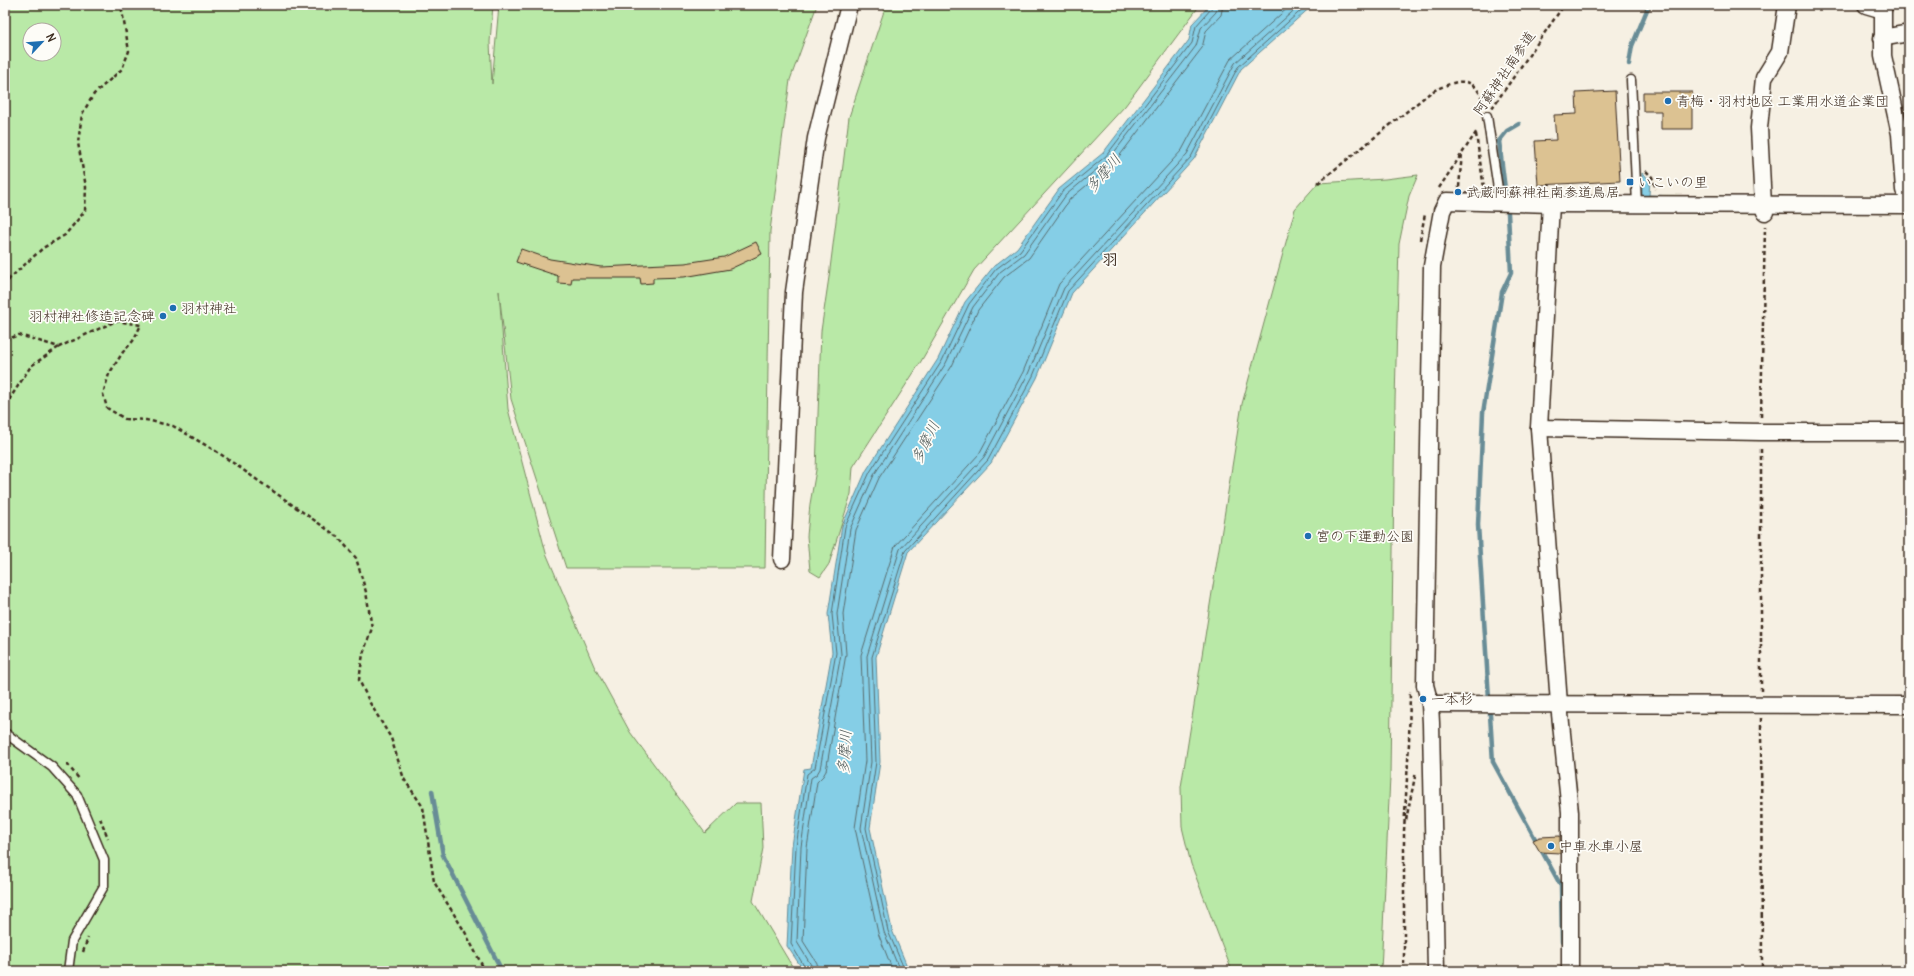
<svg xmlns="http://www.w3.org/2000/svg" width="1914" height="976" font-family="Delius,'Klee One',sans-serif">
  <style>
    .green { fill: #b9e9a7; stroke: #7a8a62; fill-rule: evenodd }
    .water { fill: #85cee6; stroke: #678c96 }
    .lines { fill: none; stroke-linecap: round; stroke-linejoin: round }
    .shore { stroke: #596c6e; stroke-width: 1 }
    .stream { stroke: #678c96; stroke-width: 4.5 }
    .building { fill: #dcc292; stroke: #3b2a1e }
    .lane-casing { stroke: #3b2a1e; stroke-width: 11 }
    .street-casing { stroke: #3b2a1e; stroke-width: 19 }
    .path { stroke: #3b2a1e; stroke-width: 2.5; stroke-dasharray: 4 3; stroke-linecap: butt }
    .lane { stroke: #fdfcf7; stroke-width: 8 }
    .street { stroke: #fdfcf7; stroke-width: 16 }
    .poi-dot { fill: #1f6fb2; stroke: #fdfcf7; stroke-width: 1.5 }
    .labels { text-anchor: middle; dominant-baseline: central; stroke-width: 3.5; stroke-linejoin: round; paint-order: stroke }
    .street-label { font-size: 14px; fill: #3b2a1e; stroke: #fdfcf7 }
    .poi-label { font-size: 14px; fill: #3b2a1e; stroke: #fdfcf7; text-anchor: start }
    .water-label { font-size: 15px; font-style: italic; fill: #515b5a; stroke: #fdfcf7 }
    .quarter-label { font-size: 16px; font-weight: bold; fill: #3b2a1e; stroke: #fdfcf7 }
  </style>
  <rect width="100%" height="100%" fill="#f6f0e3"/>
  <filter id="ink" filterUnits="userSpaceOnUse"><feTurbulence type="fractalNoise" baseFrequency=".025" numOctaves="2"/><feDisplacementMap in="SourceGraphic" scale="8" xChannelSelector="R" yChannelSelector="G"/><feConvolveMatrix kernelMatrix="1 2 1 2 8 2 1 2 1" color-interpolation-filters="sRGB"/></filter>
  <g filter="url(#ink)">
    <g class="green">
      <path d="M5,5h488l-3,37 2,42 7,-79h318l-27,75 -20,151 -5,337h-199l-55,-169 -12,-108 9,118 38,144 48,113 36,66 75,101 31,-30h25l2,45 -10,53 42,70h-790zM30,30h24v24h-24z"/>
      <polygon points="886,5 1200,5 1125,106 974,270 920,363 853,467 851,494 829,564 820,577 810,571 807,536 810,504 816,470 821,331 829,277 849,117"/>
      <polygon points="1418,175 1409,196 1399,244 1395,401 1390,777 1381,971 1232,971 1191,864 1182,827 1181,787 1242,404 1295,209 1318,183 1385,179"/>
    </g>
    <g class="water">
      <polygon points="1210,5 1313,5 1241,69 1194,159 1072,293 1037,378 991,463 908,552 876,657 880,762 870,828 892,930 909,971 804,971 787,946 792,846 804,769 811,768 832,652 828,614 842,526 866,471 938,359 965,302 994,266 1017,248 1059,189 1103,153 1189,40 1192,24"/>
      <polygon points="1642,173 1650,180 1649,195 1677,196 1677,199 1642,199"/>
    </g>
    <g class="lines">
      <g class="shore">
        <polyline points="807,971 791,944 796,847 807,774 815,768 836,653 832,614 845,527 870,472 942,361 969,304 996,269 1020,251 1062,192 1106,156 1192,43 1196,26 1211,9 1212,5"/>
        <polyline points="812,971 811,965 797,942 801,847 811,778 817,774 820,769 841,654 837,614 850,529 874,475 946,363 973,307 1000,272 1024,254 1066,195 1109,159 1196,46 1201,28 1216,12 1217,5"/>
        <polyline points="818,971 817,963 803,941 807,848 817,782 823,776 826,771 846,654 843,614 856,530 879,478 952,366 978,310 1004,277 1029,258 1070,199 1114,163 1202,48 1206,31 1221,15 1223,5"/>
        <polyline points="893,971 878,933 855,828 865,761 861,655 895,546 979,454 1023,372 1059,284 1182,150 1230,60 1291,5"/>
        <polyline points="900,971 884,932 861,828 871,762 867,656 900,549 984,457 1028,374 1064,288 1187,154 1235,63 1300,5"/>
        <polyline points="905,971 888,931 866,828 876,762 872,657 905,551 988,460 1033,376 1068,291 1191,157 1238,67 1307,5"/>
      </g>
      <g class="stream">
        <polyline points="1629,64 1632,46 1649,5"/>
        <polyline points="1519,124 1507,131 1499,141 1508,213 1511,273 1502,292 1483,413 1478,525 1493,762 1561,886 1562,942"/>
        <polyline points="432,791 443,855 502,971"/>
      </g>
    </g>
    <g class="building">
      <polygon points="1615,91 1620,181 1538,185 1535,141 1556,140 1554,115 1577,114 1576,93"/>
      <polygon points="1643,92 1692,92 1692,129 1661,129 1661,111 1643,111"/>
      <polygon points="756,242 762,254 730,269 684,277 653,278 653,283 641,284 640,278 572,278 571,284 558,283 558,276 516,262 521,249 550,259 601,267 685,263 724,257"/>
      <polygon points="1560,836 1560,853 1540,852 1533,840 1540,837"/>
    </g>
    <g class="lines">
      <defs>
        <g id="lane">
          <polyline points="1631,80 1637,204"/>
          <polyline points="1487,116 1500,202"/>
          <polyline points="5,733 52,767 77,795 104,860 104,886 72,941 68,971"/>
        </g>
        <g id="street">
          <polyline points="1866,5 1883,10"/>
          <polyline points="1883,5 1883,56 1900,134 1904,190 1909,197"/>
          <polyline points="1882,38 1909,33"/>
          <polyline points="1551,204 1539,428 1559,704 1570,812 1570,971"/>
          <polyline points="1765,212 1763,205 1759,128 1764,78 1780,52 1787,5"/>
          <polyline points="1539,428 1761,432 1909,432"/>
          <polyline points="782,559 794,292 816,138 849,5"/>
          <polyline points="1430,704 1909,705"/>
          <polyline points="1436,971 1431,723 1430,704 1425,685 1432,266 1442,211 1447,201 1551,204 1909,205"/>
        </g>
      </defs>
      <use href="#lane" class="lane-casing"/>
      <use href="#street" class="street-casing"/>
      <g class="path">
        <polyline points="1492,108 1564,5"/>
        <polyline points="1476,134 1484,188"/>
        <polyline points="1646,171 1652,177 1656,189"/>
        <path d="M1318,183l113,-91c25,-12 45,-20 53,14"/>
        <polyline points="1459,187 1462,153"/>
        <polyline points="1439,188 1477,131"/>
        <polyline points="1420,240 1425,214"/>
        <polyline points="5,287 10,278 43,248 65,235 85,211 86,187 78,143 82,114 94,94 122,69 129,51 121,5"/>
        <polyline points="5,340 19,335 59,347 116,321 141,325 133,341 123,352 109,374 103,394 107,408 125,419 146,420 173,426 219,453 338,537 356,558 366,592 372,628 363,654 359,680 370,703 391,738 404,779 423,807 434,882 465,932 485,971"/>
        <polyline points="5,406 31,366 59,347"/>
        <polyline points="1761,417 1765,226"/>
        <polyline points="1761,691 1761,446"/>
        <polyline points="1761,718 1762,971"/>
        <polyline points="67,764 80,780"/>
        <polyline points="100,818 108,838"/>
        <polyline points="1406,820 1416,772"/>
        <polyline points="83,952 88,938"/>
        <polyline points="1404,971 1404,831 1409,743 1410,691"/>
      </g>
      <use href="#lane" class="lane"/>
      <use href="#street" class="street"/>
    </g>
  </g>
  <g class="poi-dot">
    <circle cx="1668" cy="101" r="4"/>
    <rect x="1626" y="178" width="8" height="8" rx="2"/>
    <circle cx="1458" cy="192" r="4"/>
    <circle cx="173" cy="308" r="4"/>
    <circle cx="163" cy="316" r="4"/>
    <circle cx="1308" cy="536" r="4"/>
    <circle cx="1423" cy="699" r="4"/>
    <circle cx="1551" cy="846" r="4"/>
  </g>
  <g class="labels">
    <g class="street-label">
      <text transform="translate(1504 73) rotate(-56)">阿蘇神社南参道</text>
    </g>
    <g class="poi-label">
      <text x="1676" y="101">青梅・羽村地区 工業用水道企業団</text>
      <text x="1638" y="182">いこいの里</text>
      <text x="1466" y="192">武蔵阿蘇神社南参道鳥居</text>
      <text x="181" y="308">羽村神社</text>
      <text x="155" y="316" text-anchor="end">羽村神社修造記念碑</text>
      <text x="1316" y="536">宮の下運動公園</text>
      <text x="1431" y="699">一本杉</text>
      <text x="1559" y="846">中車水車小屋</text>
    </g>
    <g class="water-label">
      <text transform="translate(1103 173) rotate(-49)">多摩川</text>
      <text transform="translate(925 442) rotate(-64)">多摩川</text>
      <text transform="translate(844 752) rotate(-86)">多摩川</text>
    </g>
    <g class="quarter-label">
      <text x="1110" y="259">羽</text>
    </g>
  </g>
  <rect width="1914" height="976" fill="none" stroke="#fdfcf7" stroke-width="20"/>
  <rect x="10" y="10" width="1894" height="956" fill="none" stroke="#3b2a1e" stroke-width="1.5" filter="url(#ink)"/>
  <g transform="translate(42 42) rotate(64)"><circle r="19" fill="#fdfcf7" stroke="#afa8a0"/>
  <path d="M0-3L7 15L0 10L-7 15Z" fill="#1f6fb2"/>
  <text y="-6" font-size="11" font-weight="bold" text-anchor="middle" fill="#3b2a1e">N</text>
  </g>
</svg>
